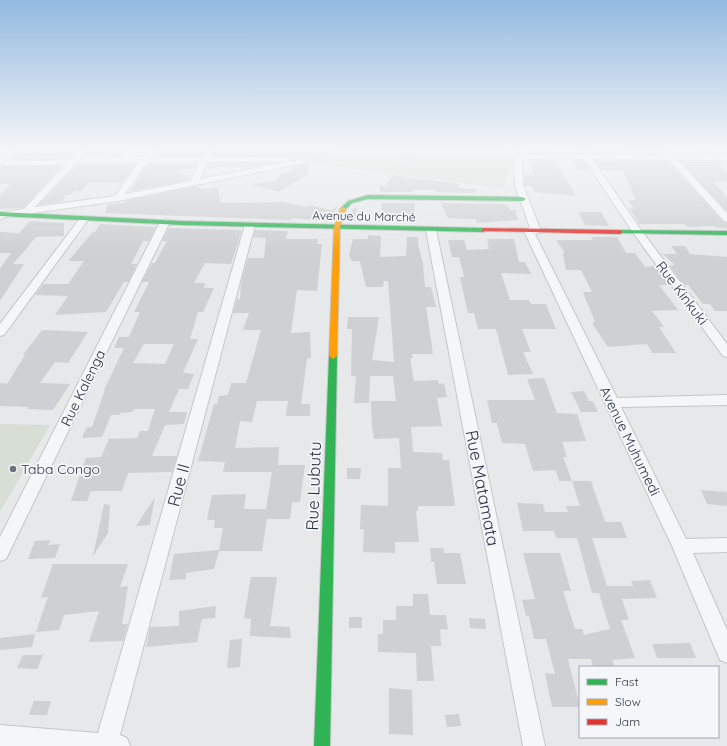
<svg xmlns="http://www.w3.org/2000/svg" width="727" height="746" font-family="Quicksand,sans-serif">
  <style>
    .green { fill: #d6ded6 }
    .building { fill: #ced0d3; fill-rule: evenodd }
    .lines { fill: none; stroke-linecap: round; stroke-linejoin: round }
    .street-casing { stroke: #c4c6c8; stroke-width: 2 }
    .fast-casing { stroke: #c4c6c8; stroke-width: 2 }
    .slow-casing { stroke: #c4c6c8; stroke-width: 2 }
    .jam-casing { stroke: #c4c6c8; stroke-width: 2 }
    .street { fill: #f5f6f7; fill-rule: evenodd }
    .fast { fill: #30b455; fill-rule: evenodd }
    .slow { fill: #ff9f0a; fill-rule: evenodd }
    .jam { fill: #e5322d; fill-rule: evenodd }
    .poi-dot { fill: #6c737f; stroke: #f4f6f9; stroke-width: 1.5 }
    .labels { text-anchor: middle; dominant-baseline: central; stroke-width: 3.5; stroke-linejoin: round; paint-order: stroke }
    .far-street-label { font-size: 12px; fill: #2b3445; stroke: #f4f6f9 }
    .street-label { font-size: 14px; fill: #2b3445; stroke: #f4f6f9 }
    .poi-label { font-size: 14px; fill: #2b3445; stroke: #f4f6f9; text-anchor: start }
    .near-street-label { font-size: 17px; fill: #2b3445; stroke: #f4f6f9 }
  </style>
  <rect width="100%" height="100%" fill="#e6e8ea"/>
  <g class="green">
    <polygon points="276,148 519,148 502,188 265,157"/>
    <polygon points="0,424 50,425 0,512"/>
  </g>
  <g class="building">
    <polygon points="24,148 46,148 79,149 71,157 47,160 12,159"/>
    <polygon points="126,148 122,156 84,156 91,149"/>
    <polygon points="161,148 194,148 193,149 206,149 202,156 157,156"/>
    <polygon points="221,148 335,148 319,161 309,162 308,174 277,193 277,191 252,185 252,184 277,181 277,177 295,166 309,162 309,160 304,158 290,160 289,156 213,156 217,149"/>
    <polygon points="527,148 548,148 551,152 529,153"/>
    <polygon points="587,148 620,148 623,151 659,151 661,153 590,153"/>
    <polygon points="691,148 707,148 714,154 697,154"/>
    <polygon points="410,150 422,151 413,163 383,160 383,158 407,153"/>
    <polygon points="530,160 555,160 576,196 535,192 532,186 525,186 524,175 534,176"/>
    <polygon points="574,160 583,160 589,170 577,170"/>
    <polygon points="595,161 668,161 723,222 727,223 727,228 715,227 714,226 688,227 685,224 639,224 630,209 634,208 628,200 636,200 623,171 601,170"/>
    <polygon points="681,162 722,162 725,164 719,164 727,173 727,182 713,181 727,197 727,211"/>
    <polygon points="209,163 270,162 274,163 248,168 240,168 240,167 207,168"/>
    <polygon points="78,164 136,164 122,183 89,182 82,191 74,191 71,195 65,195 64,201 39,205"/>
    <polygon points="148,164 198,164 195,169 177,170 190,180 130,191"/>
    <polygon points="63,165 23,208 0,209 0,195 11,184 0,184 0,168 2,166"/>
    <polygon points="393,175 459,184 459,188 476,189 475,193 436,192 435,190 412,190 413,192 380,192 379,185 385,186"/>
    <polygon points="198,186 201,189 217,187 221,203 224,203 284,202 306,207 308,205 332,210 338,205 330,220 327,221 291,218 290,220 105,213 108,204 124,203 125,201"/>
    <polygon points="381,203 414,203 415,214 382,214"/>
    <polygon points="441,203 507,204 510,210 515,210 518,220 477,223 476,219 448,218"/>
    <polygon points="354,208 357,208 355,221 347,221 349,215"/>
    <polygon points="578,212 601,212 609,226 585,225"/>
    <polygon points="30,221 64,223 64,236 36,237 13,264 24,264 0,301 0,269 11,253 0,253 0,232 19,233"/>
    <polygon points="100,224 156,227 149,241 143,241 131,264 137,264 128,282 124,282 106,312 55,315 68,296 35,295 43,284 68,284 84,261 68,261 93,232 95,232"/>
    <path d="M169,228l73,2 -11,34 -26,-1 -11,20h11l-1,5h10l-11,24h-5l-8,27h8l-15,34 11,1 -6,15h-9l-10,23h18l-3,12 -19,1 -13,31h25l-5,16 -44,1 -6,18h-31l-4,10h-16l15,-43 15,-1 8,-18 28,-1 3,-7h8l7,-22h-21l-2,3 -12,1 -1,2h-8l-9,22 -20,1 4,-10 6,-1 13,-37h-1l20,-42h-10l5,-11h10l11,-25h-6l15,-30h-7l10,-19h3l12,-22h-5zM144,344h30l-9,20 -32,-1z"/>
    <polygon points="255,230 288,231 286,239 318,239 317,244 322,244 317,291 297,290 291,333 310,332 311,358 307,359 301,404 310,404 310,416 286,416 288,401 257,401 252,422 240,421 235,448 279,447 278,465 305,465 300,502 292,502 290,519 267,519 262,551 219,551 214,569 186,573 186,579 169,580 174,554 219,550 223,528 214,528 215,520 207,520 212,495 246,494 244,509 266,509 272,472 223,472 225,462 198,461 214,404 217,404 219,396 228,395 231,383 246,383 261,330 243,330 249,313 233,313 237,299 240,299 241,283 248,258 264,258 266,238 253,237"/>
    <polygon points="368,235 381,236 380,257 406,256 407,237 418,237 418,244 423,264 425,287 431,287 436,307 426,307 433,354 412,354 413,358 410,358 414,381 438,380 439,384 444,383 447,397 437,398 442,426 411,427 413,452 442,453 443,460 449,460 455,506 418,506 418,511 416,511 419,542 395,542 395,553 363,552 364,529 360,529 361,505 388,506 388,468 401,468 399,438 374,439 372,426 371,401 396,401 393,376 370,376 369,403 354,403 356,376 351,376 352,329 347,329 348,317 379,317 372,360 394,362 388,281 384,281 383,287 366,287 360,261 352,261 349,256 353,239 368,239"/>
    <polygon points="591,237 617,237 626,253 635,253 645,267 656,266 669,285 659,285 678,310 652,311 664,327 659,327 676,353 653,353 647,344 608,347 592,323 595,322 583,292 592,292 581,270 566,270 563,253 565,253 556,240 593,240"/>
    <polygon points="487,239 514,239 519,262 525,262 531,274 501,273 510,300 529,300 531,304 546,304 556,329 522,329 531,352 523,352 533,374 508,375 496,329 478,329 474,313 468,313 460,277 464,277 459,257 452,257 448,240 464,240 467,250 489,249"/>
    <polygon points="671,246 685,246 690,254 727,257 727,311 715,311 710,304 703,304 688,285 684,285 670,266 675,265 663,254 677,254"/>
    <polygon points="42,330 88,332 68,363 55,362 40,383 70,384 53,410 27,409 28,407 0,406 0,383 7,384 25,355 23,355"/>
    <polygon points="544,378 557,413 577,414 586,441 562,442 567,457 563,457 572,481 559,481 556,470 533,471 525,444 502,443 497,423 492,423 487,400 535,400 527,379"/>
    <polygon points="584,391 589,401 593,401 598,412 581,412 571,392"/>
    <polygon points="347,468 361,468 360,479 347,479"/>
    <polygon points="572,481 591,481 605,522 621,522 627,538 592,538 607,586 633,586 631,581 650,580 657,598 622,599 629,620 621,620 635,658 612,660 615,667 593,667 591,659 568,659 580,707 552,707 545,673 555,674 546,639 534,639 529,616 526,616 522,600 535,599 523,553 560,553 571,591 563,591 575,629 582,629 584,635 610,629 599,593 592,593 577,538 556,538 554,531 523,531 517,503 543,504 545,512 568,512 566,506 580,506"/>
    <polygon points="701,490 727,492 727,506 707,504"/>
    <polygon points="155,497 150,525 136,526"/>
    <polygon points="104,504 110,505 108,533 93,556"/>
    <polygon points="50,540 48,545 60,544 55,558 28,559 35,541"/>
    <polygon points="430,548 443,548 444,553 460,553 466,584 437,584 434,562 431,562"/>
    <polygon points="53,564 128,564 120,587 128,586 122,624 128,624 123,641 89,642 99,611 64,615 59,630 36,632 48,597 41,598"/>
    <polygon points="251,577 277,577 270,626 290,627 291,638 250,636 251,619 244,618"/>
    <polygon points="413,594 428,594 430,615 446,615 448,630 440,629 441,646 431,646 434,681 417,681 416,653 378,652 378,634 383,634 383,620 396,620 396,606 413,606"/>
    <polygon points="216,606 215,618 202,619 197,642 146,647 150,627 179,626 179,611"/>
    <rect x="349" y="617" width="13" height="11"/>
    <polygon points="469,618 485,619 486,629 470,628"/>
    <polygon points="35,634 32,647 0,650 0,638"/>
    <polygon points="242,639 240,667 227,668 230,640"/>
    <polygon points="690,643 696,658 657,658 652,644"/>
    <polygon points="23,655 43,655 37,669 17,668"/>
    <polygon points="389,688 412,690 413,735 389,734"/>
    <polygon points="34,701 51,701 47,715 29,715"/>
    <polygon points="459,714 461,726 447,727 445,715"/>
  </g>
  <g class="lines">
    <defs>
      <g id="street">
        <path d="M13,148h8l-13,12 39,1 25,-3 10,-10h8l-9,10 62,-1 6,-9h8l-7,9h53l5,-9h8l-6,9h60l19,1v4l15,-3 4,2 -4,2 -186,38 -113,16 -5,3v-7l24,-4 43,-46 -20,2h-47v-6zM270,161l15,1 -85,17 8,-17zM77,162h62l-24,34 -80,11zM147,162h53l-9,19 -66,13z"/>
        <polygon points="659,148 667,148 674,155 727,156 727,160 678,160 727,213 727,222 724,221 669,160 592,159 641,230 727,344 727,357 723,356 634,234 584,159 522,159 523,185 541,231 539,233 535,234 617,398 727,395 727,405 621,407 686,539 727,538 727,552 693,553 727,630 727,663 720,660 672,546 524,231 526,229 530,228 515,185 514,159 517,155 532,154 581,154 579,151 583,149 586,149 589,154 665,155"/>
        <polygon points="84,216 89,219 87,221 4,335 0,336 0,324 81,217"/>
        <polygon points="165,219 170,222 6,559 0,561 0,537 160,222"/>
        <polygon points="250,222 255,225 120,735 127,738 130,746 0,746 0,725 98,733 245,225"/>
        <polygon points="431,227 436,230 545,746 523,746 426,230"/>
      </g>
      <g id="fast">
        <polygon points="368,195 523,197 526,199 523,201 368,199 352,203 345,210 340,209 348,201"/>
        <polygon points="0,212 182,221 484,228 487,230 484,232 182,225 0,216"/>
        <polygon points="620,230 727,231 727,235 618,233 618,231"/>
        <polygon points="333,353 337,356 330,746 314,746 329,356"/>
      </g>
      <polygon id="slow" points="343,207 346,209 340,227 337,356 333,359 329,356 334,227 340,209"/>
      <polygon id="jam" points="484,228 620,230 623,232 620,234 482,231 482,229"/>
    </defs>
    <use href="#street" class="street-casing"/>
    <use href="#fast" class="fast-casing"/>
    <use href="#slow" class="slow-casing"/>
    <use href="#jam" class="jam-casing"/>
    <use href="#street" class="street"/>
    <use href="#fast" class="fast"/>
    <use href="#slow" class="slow"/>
    <use href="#jam" class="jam"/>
  </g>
  <linearGradient id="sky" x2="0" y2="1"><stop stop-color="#93bae0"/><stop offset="0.59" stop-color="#f4f5f6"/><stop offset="1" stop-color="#f4f5f6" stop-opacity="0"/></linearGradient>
  <rect width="727" height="252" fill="url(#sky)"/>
  <circle class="poi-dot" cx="13" cy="469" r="4"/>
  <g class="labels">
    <g class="far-street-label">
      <text transform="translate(364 216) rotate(1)">Avenue du Marché</text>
    </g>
    <g class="street-label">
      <text transform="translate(682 293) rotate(53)">Rue Kinkuki</text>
      <text transform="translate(83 388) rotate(-64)">Rue Kalenga</text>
      <text transform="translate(630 441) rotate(64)">Avenue Muhumedi</text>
    </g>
    <g class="poi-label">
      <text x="21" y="469">Taba Congo</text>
    </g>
    <g class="near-street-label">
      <text transform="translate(178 485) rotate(-75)">Rue II</text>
      <text transform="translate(313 486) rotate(-88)">Rue Lubutu</text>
      <text transform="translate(483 488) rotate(79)">Rue Matamata</text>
    </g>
  </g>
  <rect x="579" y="666" width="140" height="72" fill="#f4f6f9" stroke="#a4a8b1"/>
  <rect x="587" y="679" width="20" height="6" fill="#30b455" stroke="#a4a8b1"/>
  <text x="615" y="686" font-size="12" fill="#2b3445">Fast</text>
  <rect x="587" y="699" width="20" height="6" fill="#ff9f0a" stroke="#a4a8b1"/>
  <text x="615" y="706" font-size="12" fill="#2b3445">Slow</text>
  <rect x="587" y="719" width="20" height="6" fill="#e5322d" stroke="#a4a8b1"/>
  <text x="615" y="726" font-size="12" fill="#2b3445">Jam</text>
</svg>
